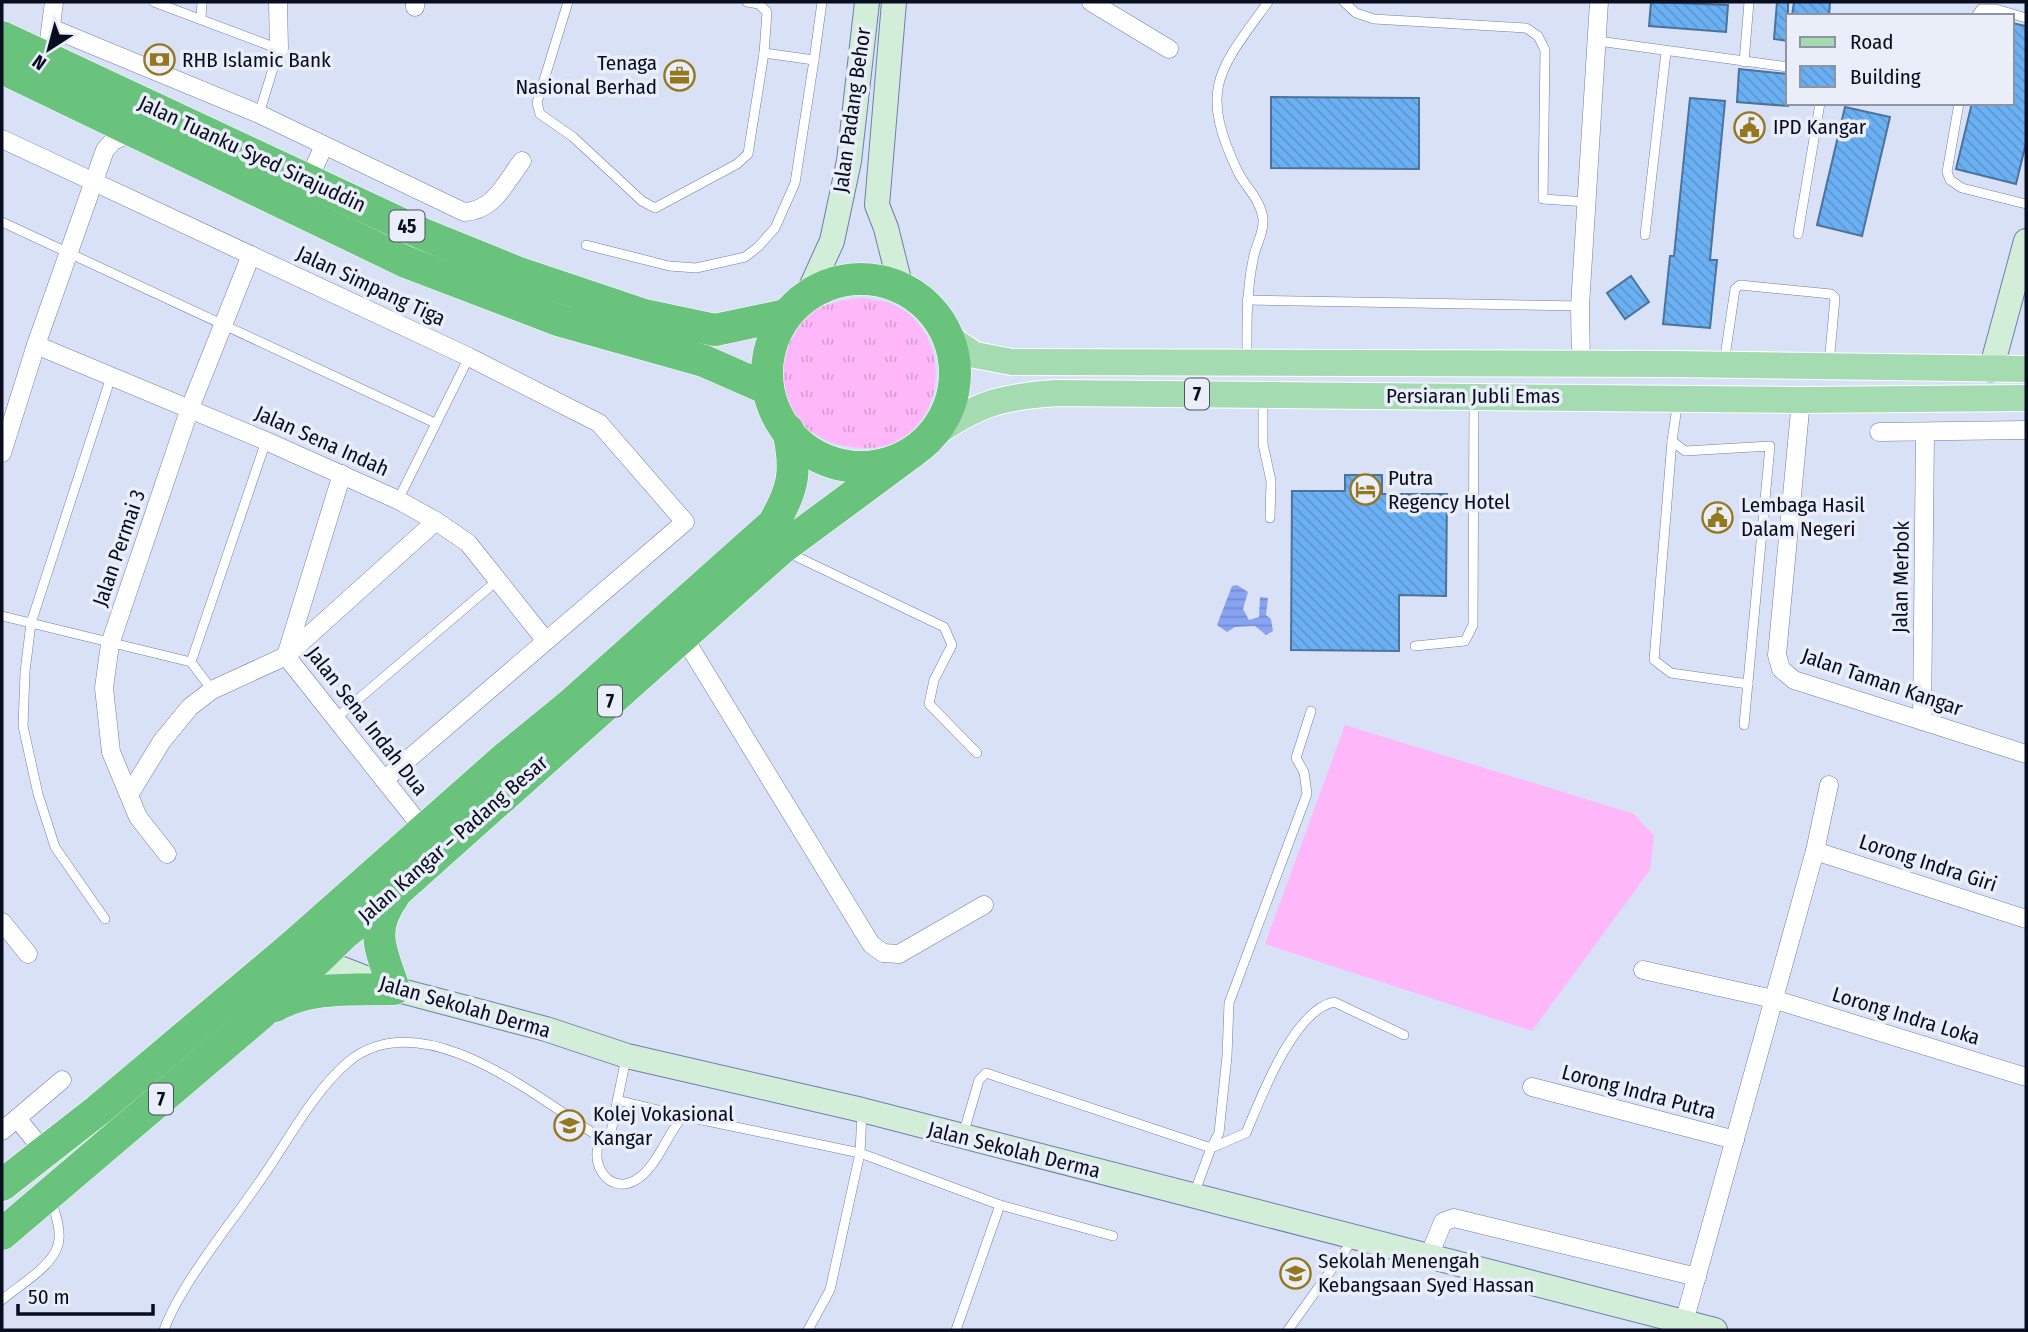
<svg xmlns="http://www.w3.org/2000/svg" width="2028" height="1332" font-family="'Fira Sans Condensed',sans-serif">
  <style>
    .grass { fill: url(#grass-tufts) }
    .pitch { fill: #feb8f9 }
    .water { fill: url(#water-rules) }
    .building { fill: url(#building-back-hatch); stroke: #4c739a; stroke-width: 2 }
    .lines { fill: none; stroke-linecap: round; stroke-linejoin: round }
    .lane-casing { stroke: #6e7fae; stroke-width: 10 }
    .street-casing { stroke: #6e7fae; stroke-width: 19 }
    .secondary-casing { stroke: #6e7fae; stroke-width: 26 }
    .primary-casing { stroke: #fff; stroke-width: 28 }
    .highway-casing { stroke: #fff; stroke-width: 33 }
    .lane { stroke: #fff; stroke-width: 9 }
    .street { stroke: #fff; stroke-width: 18 }
    .secondary { stroke: #d2edd8; stroke-width: 24 }
    .primary { stroke: #a5dbb0; stroke-width: 26 }
    .highway { stroke: #69c37c; stroke-width: 32 }
    .labels { text-anchor: middle; dominant-baseline: central; stroke-width: 7; stroke-linejoin: round; paint-order: stroke }
    .shield { fill: #eaeef9; stroke: #4c5060; stroke-width: 2 }
    .shield-label { font-size: 19px; font-weight: bold; fill: #080d1f }
    .poi-label { font-size: 21px; fill: #080d1f; stroke: #eaeef9; text-anchor: start }
    .street-label { font-size: 21px; fill: #080d1f; stroke: #eaeef9 }
  </style>
  <defs>
    <pattern id="grass-tufts" width="24" height="20" patternUnits="userSpaceOnUse" patternTransform="scale(1.75)"><rect width="24" height="20" fill="#feb8f9"/><path d="M3 7l-1-3M5 7V3M7 7l1-3M15 17l-1-3M17 17v-4M19 17l1-3" fill="none" stroke="#d89dd5"/></pattern>
    <pattern id="water-rules" width="6" height="5" patternUnits="userSpaceOnUse" patternTransform="scale(1.75)"><rect width="6" height="5" fill="#88a3f2"/><path d="M0 2.5h6" fill="none" stroke="#748bcf"/></pattern>
    <pattern id="building-back-hatch" width="6" height="6" patternUnits="userSpaceOnUse" patternTransform="scale(1.75)"><rect width="6" height="6" fill="#6bb0f3"/><path d="M-1 5l2 2M0 0l6 6M5-1l2 2" fill="none" stroke="#5b96d0"/></pattern>
  </defs>
  <rect width="100%" height="100%" fill="#d9e1f6"/>
  <path class="grass" d="M864,298c8,2 18,2 26,5 73,29 55,148 -27,145 -103,-3 -125,-144 1,-150z"/>
  <polygon class="pitch" points="1345,725 1634,814 1654,836 1650,870 1532,1031 1265,944"/>
  <polygon class="water" points="1237,585 1248,592 1243,609 1249,620 1259,617 1260,597 1268,598 1266,615 1271,619 1273,631 1266,635 1255,626 1235,627 1227,632 1217,625 1232,586"/>
  <g class="building">
    <polygon points="1651,2 1728,5 1726,32 1649,26"/>
    <polygon points="1777,2 1788,2 1788,41 1774,39"/>
    <polygon points="1794,2 1830,2 1829,16 1792,16"/>
    <polygon points="2012,23 2026,26 2026,143 2016,184 1956,169 1972,103 2012,103"/>
    <polygon points="1739,69 1788,74 1788,106 1737,102"/>
    <polygon points="1271,97 1419,98 1419,169 1271,168"/>
    <polygon points="1690,98 1725,101 1710,260 1717,260 1710,328 1663,324 1670,256 1674,256"/>
    <polygon points="1845,107 1890,117 1862,236 1817,225"/>
    <polygon points="1631,276 1649,302 1625,319 1607,293"/>
    <polygon points="1345,475 1382,475 1382,494 1447,494 1446,596 1399,595 1399,651 1291,650 1292,491 1345,491"/>
  </g>
  <g class="lines">
    <defs>
      <g id="lane">
        <polyline points="154,2 279,49 259,114"/>
        <polyline points="568,2 537,103 540,114 573,137 642,201 655,208 737,164 748,154 764,53 767,12 759,4 747,2"/>
        <polyline points="1344,2 1356,13 1374,19 1526,28 1538,36 1545,50 1543,199 1587,202"/>
        <polyline points="1976,16 1981,9 1996,9 2026,18"/>
        <polyline points="201,18 202,2"/>
        <polyline points="1598,41 1788,67"/>
        <polyline points="764,53 814,60 822,2"/>
        <polyline points="1744,62 1749,2"/>
        <polyline points="1959,103 1947,172 1950,180 1962,188 2026,204"/>
        <polyline points="2,222 435,423"/>
        <polyline points="1798,234 1820,103"/>
        <polyline points="1645,235 1666,52"/>
        <polyline points="586,245 669,266 696,268 745,257 758,247 775,228 795,183 814,60"/>
        <polyline points="1247,300 1580,306"/>
        <path d="M1247,362c0,-35 -1,-68 6,-102 2,-15 11,-25 10,-41 -2,-19 -17,-31 -25,-47 -40,-84 -19,-102 30,-170"/>
        <polyline points="1724,363 1735,289 1740,285 1831,294 1835,298 1829,364"/>
        <polyline points="1263,397 1263,444 1271,481 1270,518"/>
        <polyline points="1678,400 1672,441 1685,451 1770,446 1744,725"/>
        <polyline points="1672,441 1654,660 1671,673 1748,684"/>
        <polyline points="398,500 469,357"/>
        <polyline points="789,553 944,627 952,645 934,680 929,704 977,753"/>
        <polyline points="2,616 191,662 212,690"/>
        <polyline points="1415,646 1465,641 1473,625 1474,398"/>
        <polyline points="191,662 266,441"/>
        <polyline points="335,719 499,579"/>
        <polyline points="105,919 55,847 38,794 23,726 25,672 31,623 111,377"/>
        <polyline points="617,1100 683,1116"/>
        <polyline points="862,1112 860,1153 1000,1205 956,1330"/>
        <polyline points="963,1135 979,1080 986,1073 1211,1148 1219,1133 1227,1056 1229,1003 1307,794 1304,772 1296,758 1311,711"/>
        <path d="M603,1136c-17,23 4,59 31,45 22,-11 33,-47 49,-65l177,37 -30,137 -22,40"/>
        <path d="M1194,1194l17,-46 35,-15c15,-36 48,-123 88,-131l70,33"/>
        <polyline points="1000,1205 1113,1236"/>
        <path d="M2,1300c17,-15 50,-33 56,-55 4,-14 -3,-32 -7,-45"/>
        <path d="M164,1330c17,-47 69,-109 98,-152 26,-37 51,-86 86,-116 72,-60 185,32 245,71l10,3 8,-4 15,-74"/>
        <polyline points="1288,1330 1354,1238"/>
      </g>
      <g id="street">
        <polyline points="278,2 279,49"/>
        <polyline points="1091,2 1169,49"/>
        <polyline points="415,7 415,2"/>
        <path d="M51,28l208,86 205,98c30,-1 41,-29 58,-51"/>
        <polyline points="49,40 54,2"/>
        <polyline points="2,139 469,357 599,423 685,522 384,780"/>
        <polyline points="308,180 324,146"/>
        <polyline points="36,345 266,441 398,500 436,521 468,543 546,641"/>
        <polyline points="1581,365 1580,306 1599,2"/>
        <polyline points="1801,400 1777,655 1781,669 1794,680 2026,754"/>
        <polyline points="1879,432 2026,430"/>
        <polyline points="2,453 36,345 105,150 113,141 133,132"/>
        <polyline points="683,636 871,944 883,953 899,954 984,905"/>
        <polyline points="286,656 424,830"/>
        <polyline points="286,656 342,474"/>
        <polyline points="1922,721 1925,432"/>
        <polyline points="129,795 162,741 190,707 212,690 286,656 436,521"/>
        <polyline points="1815,851 2026,919"/>
        <polyline points="167,854 138,817 111,752 104,688 110,644 190,408 251,255"/>
        <polyline points="2,922 28,954"/>
        <polyline points="1643,970 1773,999 2026,1077"/>
        <polyline points="1532,1087 1735,1140"/>
        <polyline points="17,1118 44,1152"/>
        <polyline points="2,1131 62,1080"/>
        <polyline points="1429,1256 1443,1222 1454,1218 1697,1277"/>
        <polyline points="1684,1322 1815,851 1829,785"/>
      </g>
      <g id="secondary">
        <polyline points="894,2 877,205 886,228 901,288"/>
        <polyline points="807,296 832,241 849,161 867,2"/>
        <polyline points="1991,370 2026,241"/>
        <polyline points="316,959 394,989 546,1029 627,1056 862,1110 1715,1330"/>
      </g>
      <g id="primary">
        <polyline points="948,337 975,355 1012,362 1672,364 2026,369"/>
        <path d="M930,437c47,-33 69,-40 126,-44l745,7 225,-2"/>
      </g>
      <g id="highway">
        <polyline points="2,37 423,234 519,273 644,315 715,330 786,315"/>
        <polyline points="2,68 406,262 558,320 704,361 768,389"/>
        <circle cx="861" cy="373" r="94"/>
        <path d="M275,1006c35,-20 79,-16 119,-17 -12,-38 -26,-57 0,-93"/>
        <path d="M2,1185l96,-75 197,-166 209,-185 65,-53 204,-182c21,-35 24,-54 15,-94"/>
        <polyline points="2,1234 263,1012 345,933 396,892 781,549 911,453"/>
      </g>
    </defs>
    <use href="#lane" class="lane-casing"/>
    <use href="#street" class="street-casing"/>
    <use href="#secondary" class="secondary-casing"/>
    <use href="#primary" class="primary-casing"/>
    <use href="#highway" class="highway-casing"/>
    <use href="#lane" class="lane"/>
    <use href="#street" class="street"/>
    <use href="#secondary" class="secondary"/>
    <use href="#primary" class="primary"/>
    <use href="#highway" class="highway"/>
  </g>
  <defs>
    <symbol id="bank-ring" viewBox="-11 -11 22 22"><circle r="9.5" fill="#eaeef9" stroke="#94771e" stroke-width="1.5"/><path d="M-6-4H6V4H-6ZM0-2.3a2.3 2.3 0 1 0 0 4.6a2.3 2.3 0 1 0 0-4.6Z" fill="#94771e"/></symbol>
    <symbol id="office-ring" viewBox="-11 -11 22 22"><circle r="9.5" fill="#eaeef9" stroke="#94771e" stroke-width="1.5"/><path d="M-6-3h4V-5.5h4V-3h4V5H-6ZM-1-4.5V-3h2v-1.5ZM-6 0V1H6V0Z" fill="#94771e"/></symbol>
    <symbol id="civic-ring" viewBox="-11 -11 22 22"><circle r="9.5" fill="#eaeef9" stroke="#94771e" stroke-width="1.5"/><path d="M-.6-6.5H3V-4.5H.6V-3L4-1V1h2V6H-6V1h2V-1L-.6-3ZM-1.2 2.5V6h2.4V2.5Z" fill="#94771e"/></symbol>
    <symbol id="hotel-ring" viewBox="-11 -11 22 22"><circle r="9.5" fill="#eaeef9" stroke="#94771e" stroke-width="1.5"/><path d="M-6-4.5h1.5V1H6V5H4.5V3h-9V5H-6ZM-4 0a1.8 1.8 0 1 1 3.6 0ZM.5 0V-2.5h3Q6-2.5 6 0Z" fill="#94771e"/></symbol>
    <symbol id="school-ring" viewBox="-11 -11 22 22"><circle r="9.5" fill="#eaeef9" stroke="#94771e" stroke-width="1.5"/><path d="M0-5L7-2L0 1L-7-2ZM-4 1L0 2.5L4 1V4Q0 6-4 4Z" fill="#94771e"/></symbol>
  </defs>
  <g fill-rule="evenodd">
    <use href="#bank-ring" x="142" y="42" width="35" height="35"/>
    <use href="#office-ring" x="662" y="58" width="35" height="35"/>
    <use href="#civic-ring" x="1732" y="110" width="35" height="35"/>
    <use href="#hotel-ring" x="1348" y="472" width="35" height="35"/>
    <use href="#civic-ring" x="1700" y="500" width="35" height="35"/>
    <use href="#school-ring" x="552" y="1108" width="35" height="35"/>
    <use href="#school-ring" x="1278" y="1256" width="35" height="35"/>
  </g>
  <g class="labels">
    <g class="shield">
      <rect x="389.5" y="210.5" width="35" height="31" rx="5"/>
      <rect x="1185" y="378.5" width="24" height="31" rx="5"/>
      <rect x="598" y="685.5" width="24" height="31" rx="5"/>
      <rect x="149" y="1083.5" width="24" height="31" rx="5"/>
    </g>
    <g class="shield-label">
      <text x="407" y="226">45</text>
      <text x="1197" y="394">7</text>
      <text x="610" y="701">7</text>
      <text x="161" y="1099">7</text>
    </g>
    <g class="poi-label">
      <text x="182" y="60">RHB Islamic Bank</text>
      <text x="657" y="63" text-anchor="end">Tenaga<tspan x="657" dy="24">Nasional Berhad</tspan></text>
      <text x="1773" y="127">IPD Kangar</text>
      <text x="1388" y="478">Putra<tspan x="1388" dy="24">Regency Hotel</tspan></text>
      <text x="1741" y="505">Lembaga Hasil<tspan x="1741" dy="24">Dalam Negeri</tspan></text>
      <text x="593" y="1114">Kolej Vokasional<tspan x="593" dy="24">Kangar</tspan></text>
      <text x="1318" y="1261">Sekolah Menengah<tspan x="1318" dy="24">Kebangsaan Syed Hassan</tspan></text>
    </g>
    <g class="street-label">
      <text transform="translate(852 110) rotate(-82)">Jalan Padang Behor</text>
      <text transform="translate(252 154) rotate(25)">Jalan Tuanku Syed Sirajuddin</text>
      <text transform="translate(371 286) rotate(25)">Jalan Simpang Tiga</text>
      <text x="1473" y="396">Persiaran Jubli Emas</text>
      <text transform="translate(322 441) rotate(24)">Jalan Sena Indah</text>
      <text transform="translate(119 548) rotate(-71)">Jalan Permai 3</text>
      <text transform="translate(1901 577) rotate(-89)">Jalan Merbok</text>
      <text transform="translate(1882 682) rotate(19)">Jalan Taman Kangar</text>
      <text transform="translate(367 721) rotate(52)">Jalan Sena Indah Dua</text>
      <text transform="translate(453 839) rotate(-41)">Jalan Kangar – Padang Besar</text>
      <text transform="translate(1928 863) rotate(18)">Lorong Indra Giri</text>
      <text transform="translate(465 1007) rotate(16)">Jalan Sekolah Derma</text>
      <text transform="translate(1906 1016) rotate(17)">Lorong Indra Loka</text>
      <text transform="translate(1639 1092) rotate(15)">Lorong Indra Putra</text>
      <text transform="translate(1014 1150) rotate(14)">Jalan Sekolah Derma</text>
    </g>
  </g>
  <rect width="2028" height="1332" fill="none" stroke="#080d1f" stroke-width="7"/>
  <rect x="1786" y="14" width="228" height="91" fill="#eaeef9" stroke="#9094a2" stroke-width="2"/>
  <rect x="1800" y="37" width="35" height="10" fill="#a5dbb0" stroke="#9094a2" stroke-width="2"/>
  <text x="1850" y="49" font-size="21" fill="#080d1f">Road</text>
  <rect x="1800" y="66" width="35" height="21" fill="url(#building-back-hatch)" stroke="#9094a2" stroke-width="2"/>
  <text x="1850" y="84" font-size="21" fill="#080d1f">Building</text>
  <g transform="translate(49 49) rotate(216)" stroke="#eaeef9" stroke-width="5" paint-order="stroke">
  <path d="M0-5L12 26L0 18L-12 26Z" fill="#080d1f"/>
  <text y="-10" font-size="19" font-weight="bold" text-anchor="middle" fill="#080d1f">N</text>
  </g>
  <path d="M18 1304v10h135v-10" fill="none" stroke="#080d1f" stroke-width="3.5"/>
  <text x="28" y="1304" font-size="21" fill="#080d1f" stroke="#eaeef9" stroke-width="5" paint-order="stroke">50 m</text>
</svg>
